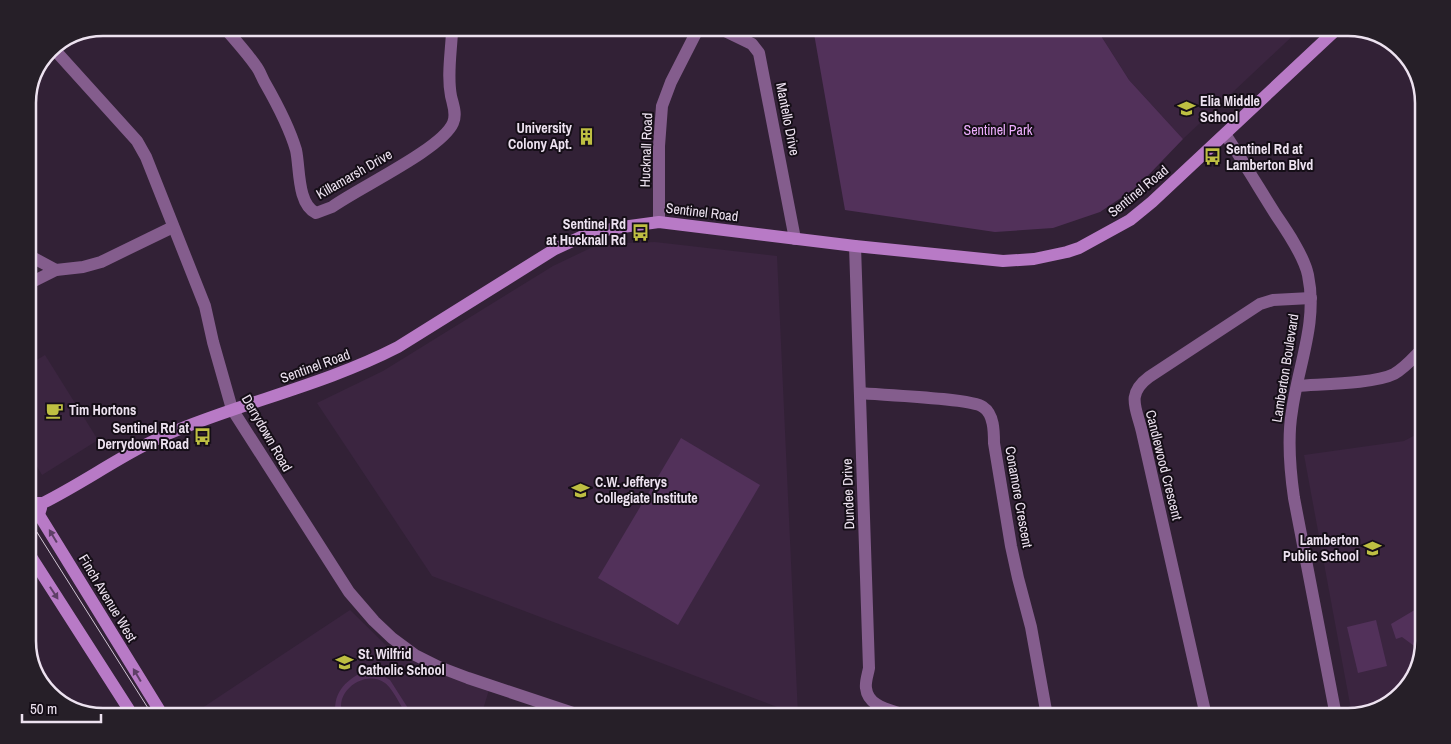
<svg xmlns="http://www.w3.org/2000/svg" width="1451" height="744" font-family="'Archivo Narrow',sans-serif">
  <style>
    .built { fill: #3b2540 }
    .green { fill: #52315a }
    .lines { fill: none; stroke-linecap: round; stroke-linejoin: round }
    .street { stroke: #845d8d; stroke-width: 12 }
    .secondary { stroke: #b87ac6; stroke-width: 12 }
    .tram { stroke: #d0c4d3; stroke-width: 1 }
    .oneway { fill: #5e3f66 }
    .labels { text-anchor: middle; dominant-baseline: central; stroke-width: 4; stroke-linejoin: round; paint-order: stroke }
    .poi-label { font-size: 14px; font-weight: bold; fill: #ede2f0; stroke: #150e17; text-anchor: start }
    .street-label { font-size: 14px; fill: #ede2f0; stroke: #150e17 }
    .park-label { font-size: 14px; fill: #efafff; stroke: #150e17 }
    .rim { fill: none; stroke: #ede2f0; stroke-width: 2.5 }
  </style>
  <rect width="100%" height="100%" fill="#322136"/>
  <g class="built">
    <polygon points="1096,28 1301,28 1183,139 1129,80"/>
    <polygon points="655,242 777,256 798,715 432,576 317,403 383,371 553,266 599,244"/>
    <polygon points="45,355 98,440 42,475 28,451 28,365"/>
    <polygon points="1423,431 1423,641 1416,674 1390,704 1352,715 1304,455 1404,441"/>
    <polygon points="350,610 391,650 439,674 489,690 481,716 190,716"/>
  </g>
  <g class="green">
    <polygon points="813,28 1096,28 1129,80 1183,139 1137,187 1100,212 1053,228 995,232 845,210"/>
    <polygon points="681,438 760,485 678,625 598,578"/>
    <polygon points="1418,608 1423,613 1423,641 1421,651 1402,637 1396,639 1391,624"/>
    <polygon points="1376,620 1387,666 1358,673 1347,627"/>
    <path d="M363,672l15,1 12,7 23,36h-6c-5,-8 -14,-27 -22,-33 -20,-15 -54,10 -41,33h-8c-4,-21 8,-35 27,-44z"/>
  </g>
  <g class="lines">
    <g class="street">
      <path d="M224,27c11,13 23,26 32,39 4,5 6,12 9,17 12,21 24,43 31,67 4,18 1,54 20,63l16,-6c26,-19 110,-58 121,-84 4,-9 0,-18 -2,-27 -4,-20 0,-43 1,-64"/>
      <path d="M440,27c14,6 26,4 41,0"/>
      <polyline points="717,27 752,44 759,53 795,239"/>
      <polyline points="53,48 137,141 146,157 205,306 213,342 232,409 349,592 374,621 392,638 415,655 439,667 468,678 582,716"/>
      <path d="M1225,134c18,27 34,54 51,81 11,16 28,41 32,60 10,47 -10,91 -16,136 -5,29 -2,59 2,87l42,218"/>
      <polyline points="1423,164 1423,176"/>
      <polyline points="659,222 659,146 662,106 671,82 699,27"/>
      <path d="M855,246l14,422c-1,6 -4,14 -3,20 2,20 27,22 41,28"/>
      <polyline points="28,255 56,270"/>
      <polyline points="28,284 56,270 83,267 101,262 173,227"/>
      <path d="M1297,386c24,-2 77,-2 97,-12 11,-6 20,-17 29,-26"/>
      <path d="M860,393c20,2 112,5 123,14 11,7 11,25 11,36l17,103 7,32 13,49 16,89"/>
      <path d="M1206,716l-64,-284c-5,-23 -17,-37 7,-55l111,-73 13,-4 38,-2"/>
    </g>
    <g class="secondary">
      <polyline points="28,497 163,716"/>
      <path d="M28,504l4,-1h11c46,-23 88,-55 137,-74 72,-29 148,-46 218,-82l157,-98 28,-13 32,-8 44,-6 196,24 148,15 31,-2 33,-7 12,-4 51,-28 22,-18 187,-175"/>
      <polyline points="28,521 39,514 41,508"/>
      <polyline points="28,552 133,716"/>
    </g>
    <polyline class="tram" points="28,518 153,716"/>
  </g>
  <defs><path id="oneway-solid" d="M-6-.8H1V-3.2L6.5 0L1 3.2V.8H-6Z" transform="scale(1.25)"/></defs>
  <g class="oneway">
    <use href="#oneway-solid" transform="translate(53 536) rotate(-121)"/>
    <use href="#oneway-solid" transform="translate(54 593) rotate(57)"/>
    <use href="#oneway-solid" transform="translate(137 675) rotate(-121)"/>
  </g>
  <defs>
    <symbol id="school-bare" viewBox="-9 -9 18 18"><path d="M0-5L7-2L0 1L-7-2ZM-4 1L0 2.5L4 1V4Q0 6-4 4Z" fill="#bebf42" stroke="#150e17" stroke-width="2.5" paint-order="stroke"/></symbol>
    <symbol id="building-bare" viewBox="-9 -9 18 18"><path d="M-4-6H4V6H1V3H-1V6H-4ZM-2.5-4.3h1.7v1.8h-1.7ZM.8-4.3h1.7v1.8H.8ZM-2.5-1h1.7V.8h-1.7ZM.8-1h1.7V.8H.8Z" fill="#bebf42" stroke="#150e17" stroke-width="2.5" paint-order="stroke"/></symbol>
    <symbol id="bus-bare" viewBox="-9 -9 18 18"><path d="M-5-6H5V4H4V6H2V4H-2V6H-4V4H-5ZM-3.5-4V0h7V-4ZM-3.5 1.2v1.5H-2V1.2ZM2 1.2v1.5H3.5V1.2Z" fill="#bebf42" stroke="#150e17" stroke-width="2.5" paint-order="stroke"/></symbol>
    <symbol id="cafe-bare" viewBox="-9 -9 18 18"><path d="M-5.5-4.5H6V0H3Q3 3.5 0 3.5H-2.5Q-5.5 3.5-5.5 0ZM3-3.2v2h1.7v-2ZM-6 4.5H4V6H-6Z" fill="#bebf42" stroke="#150e17" stroke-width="2.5" paint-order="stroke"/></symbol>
  </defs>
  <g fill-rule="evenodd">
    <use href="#school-bare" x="1174" y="96" width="25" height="25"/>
    <use href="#building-bare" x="574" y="124" width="25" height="25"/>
    <use href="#bus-bare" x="1200" y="144" width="25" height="25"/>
    <use href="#bus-bare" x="628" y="220" width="25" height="25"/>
    <use href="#cafe-bare" x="42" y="398" width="25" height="25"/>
    <use href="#bus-bare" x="190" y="424" width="25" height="25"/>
    <use href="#school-bare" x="568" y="478" width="25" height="25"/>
    <use href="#school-bare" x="1360" y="536" width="25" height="25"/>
    <use href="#school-bare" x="332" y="650" width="25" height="25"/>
  </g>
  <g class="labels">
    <g class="poi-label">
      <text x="1200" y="101">Elia Middle<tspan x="1200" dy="16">School</tspan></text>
      <text x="572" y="128" text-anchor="end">University<tspan x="572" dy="16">Colony Apt.</tspan></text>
      <text x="1226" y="149">Sentinel Rd at<tspan x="1226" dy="16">Lamberton Blvd</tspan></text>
      <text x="626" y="224" text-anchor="end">Sentinel Rd<tspan x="626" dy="16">at Hucknall Rd</tspan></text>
      <text x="69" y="410">Tim Hortons</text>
      <text x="189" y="428" text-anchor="end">Sentinel Rd at<tspan x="189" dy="16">Derrydown Road</tspan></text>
      <text x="595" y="482">C.W. Jefferys<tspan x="595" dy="16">Collegiate Institute</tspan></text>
      <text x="1359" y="540" text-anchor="end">Lamberton<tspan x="1359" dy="16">Public School</tspan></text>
      <text x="358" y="654">St. Wilfrid<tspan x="358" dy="16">Catholic School</tspan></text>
    </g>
    <g class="street-label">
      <text transform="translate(788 119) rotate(79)">Mantello Drive</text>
      <text transform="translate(646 150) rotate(-88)">Hucknall Road</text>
      <text transform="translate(354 174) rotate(-30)">Killamarsh Drive</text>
      <text transform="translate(1138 191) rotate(-39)">Sentinel Road</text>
      <text transform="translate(702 212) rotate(7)">Sentinel Road</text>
      <text transform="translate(315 366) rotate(-20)">Sentinel Road</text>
      <text transform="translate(1285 368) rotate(-81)">Lamberton Boulevard</text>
      <text transform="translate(267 433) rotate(60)">Derrydown Road</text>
      <text transform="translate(1164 465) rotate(76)">Candlewood Crescent</text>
      <text transform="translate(848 494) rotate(-92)">Dundee Drive</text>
      <text transform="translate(1019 497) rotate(80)">Conamore Crescent</text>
      <text transform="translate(108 598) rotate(59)">Finch Avenue West</text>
    </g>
    <g class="park-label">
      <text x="998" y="130">Sentinel Park</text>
    </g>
  </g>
  <path d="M0 0H1451V744H0ZM103 36H1348A67 67 0 0 1 1415 103V641A67 67 0 0 1 1348 708H103A67 67 0 0 1 36 641V103A67 67 0 0 1 103 36Z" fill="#261f28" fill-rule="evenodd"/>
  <path class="rim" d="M103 36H1348A67 67 0 0 1 1415 103V641A67 67 0 0 1 1348 708H103A67 67 0 0 1 36 641V103A67 67 0 0 1 103 36Z"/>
  <path d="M22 714v8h79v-8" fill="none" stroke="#ede2f0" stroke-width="2.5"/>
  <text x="30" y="714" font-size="15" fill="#ede2f0" stroke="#150e17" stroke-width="4" paint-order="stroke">50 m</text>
</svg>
